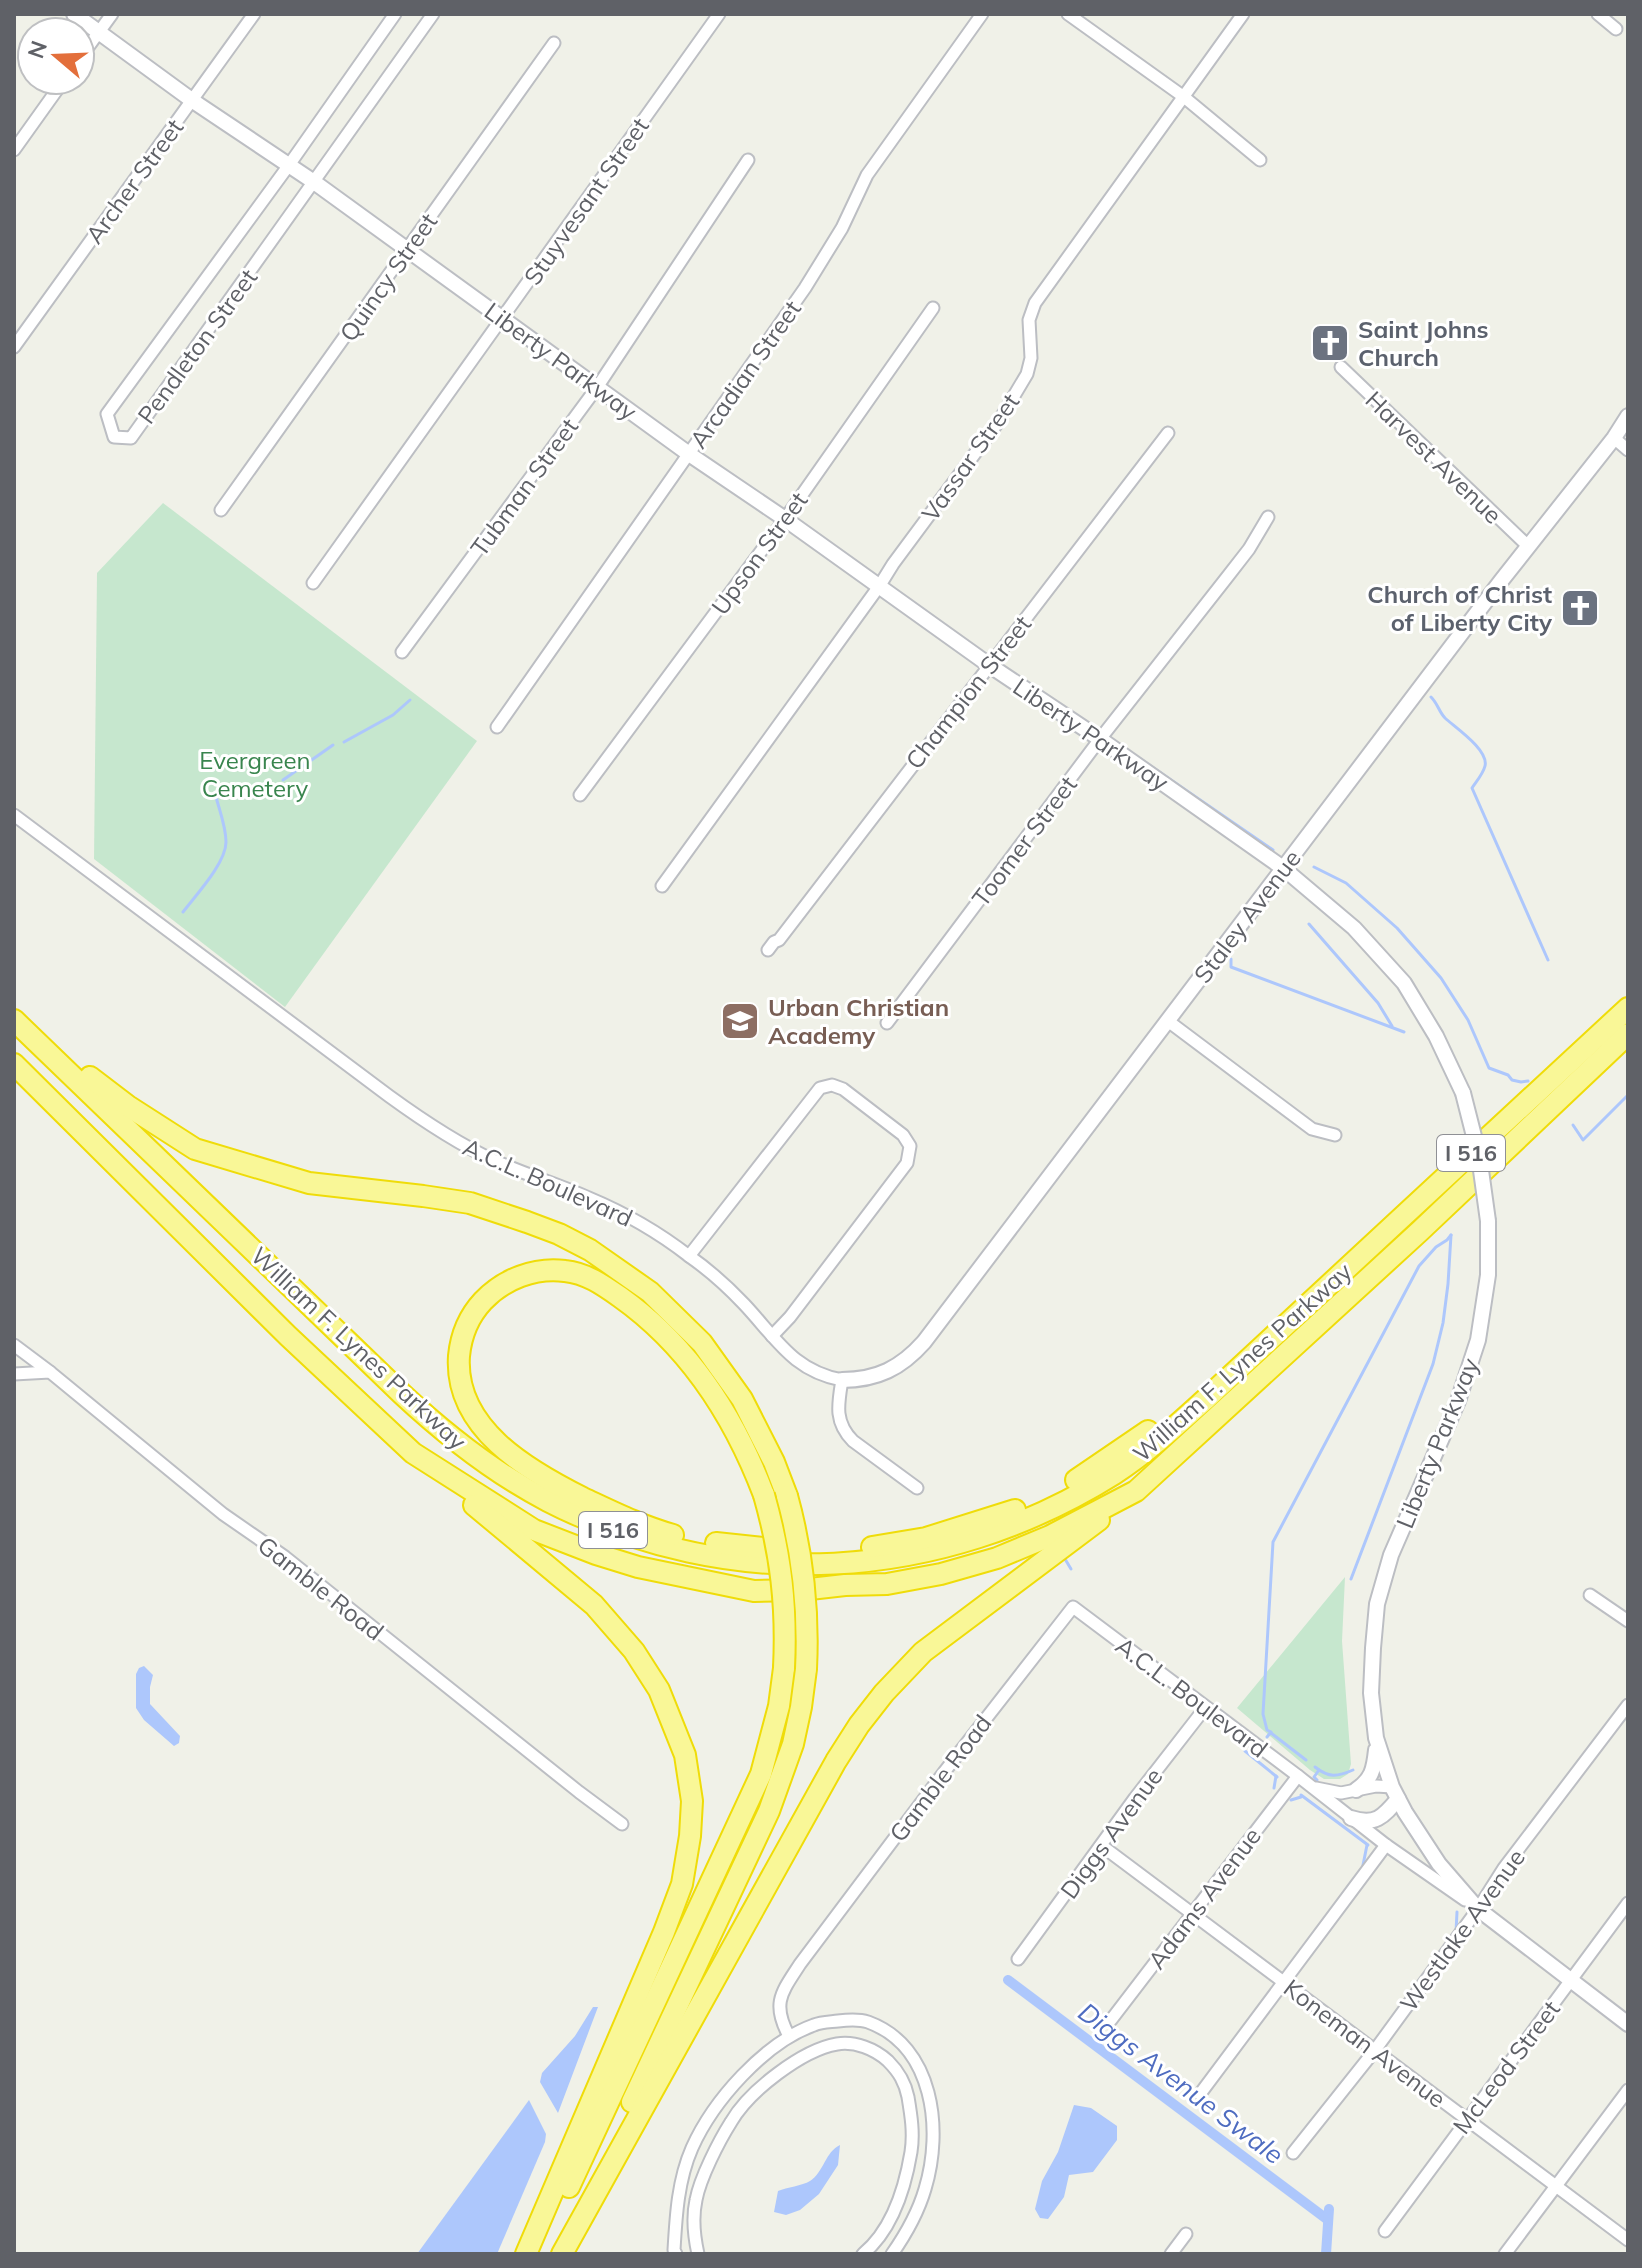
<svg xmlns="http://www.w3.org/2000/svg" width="1642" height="2268" font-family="Mulish,sans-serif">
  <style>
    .green { fill: #c6e7ce }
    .water { fill: #adc7fc }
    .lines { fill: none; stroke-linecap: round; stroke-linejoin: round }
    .stream { stroke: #adc7fc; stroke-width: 3 }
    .canal { stroke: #adc7fc; stroke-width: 10 }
    .minor-casing { stroke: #bcbec3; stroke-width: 15 }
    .tertiary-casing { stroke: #bcbec3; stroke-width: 18 }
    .motorway-casing { stroke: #efdc09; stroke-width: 24 }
    .minor { stroke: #fff; stroke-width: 11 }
    .tertiary { stroke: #fff; stroke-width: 14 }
    .motorway { stroke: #f9f797; stroke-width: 20 }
    .tertiary-bridge-casing { stroke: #bcbec3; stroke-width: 18; stroke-linecap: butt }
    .motorway-bridge-casing { stroke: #efdc09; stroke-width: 24; stroke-linecap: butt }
    .tertiary-bridge { stroke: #fff; stroke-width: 14 }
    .motorway-bridge { stroke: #f9f797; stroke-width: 20 }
    .labels { text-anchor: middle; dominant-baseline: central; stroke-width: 6; stroke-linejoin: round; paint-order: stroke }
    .shield { fill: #fff; stroke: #8f9095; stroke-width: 2 }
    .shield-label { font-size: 22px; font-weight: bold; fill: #5f6167 }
    .street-label { font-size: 24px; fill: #5f6167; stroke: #fff }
    .worship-label { font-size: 24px; font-weight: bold; fill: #5b616d; stroke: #fff; text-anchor: start }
    .park-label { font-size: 24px; fill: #39854e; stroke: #fff }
    .education-label { font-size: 24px; font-weight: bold; fill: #785e54; stroke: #fff; text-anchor: start }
    .water-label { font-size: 26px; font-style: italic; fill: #4e6cc0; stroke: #fff }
  </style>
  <rect width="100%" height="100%" fill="#f0f1e8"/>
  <g class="green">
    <polygon points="163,503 477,741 285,1007 94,859 97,573"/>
    <polygon points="1345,1577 1342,1641 1351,1764 1348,1774 1340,1779 1324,1779 1310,1770 1237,1708"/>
  </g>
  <g class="water">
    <polygon points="144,1666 153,1675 150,1687 150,1704 180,1736 179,1743 174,1746 144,1720 136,1708 136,1674 139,1668"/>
    <polygon points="593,2007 598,2007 558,2113 540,2082 542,2073 575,2036"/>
    <polygon points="529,2100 546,2134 545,2142 497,2254 417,2254"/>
    <polygon points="1074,2105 1091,2108 1117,2126 1117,2140 1093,2172 1069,2175 1064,2197 1048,2219 1040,2218 1035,2209 1042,2181 1058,2152"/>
    <path d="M840,2145l-2,20 -19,29 -19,16 -14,5 -12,-3 4,-21c9,-4 24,-5 32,-10 14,-9 15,-29 30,-36z"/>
  </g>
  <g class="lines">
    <g class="stream">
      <path d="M1431,697c7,7 8,15 14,21 11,10 44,32 40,48 -2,8 -9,16 -13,22l76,172"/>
      <polyline points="344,742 393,715 410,700"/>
      <polyline points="1139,758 1273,850"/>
      <polyline points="283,780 333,745"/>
      <polyline points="1314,867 1346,883 1397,928 1441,978 1468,1020 1489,1068 1508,1075 1512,1080 1521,1082 1528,1081"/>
      <path d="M183,912c13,-17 43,-49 43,-70 0,-15 -6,-30 -10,-45l54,-12"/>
      <polyline points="1309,924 1378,1003 1392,1026"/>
      <polyline points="1231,959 1231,967 1404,1032"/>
      <polyline points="1573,1125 1583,1140 1628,1095"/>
      <polyline points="1065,1559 1071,1569"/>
      <polyline points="1351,1579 1433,1364 1443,1323 1448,1284 1451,1235"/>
      <polyline points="1271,1733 1306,1760"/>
      <polyline points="1267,1737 1271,1732 1267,1730 1263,1714 1273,1542 1419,1266 1436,1247 1447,1240 1451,1235"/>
      <polyline points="1245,1751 1277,1777"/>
      <path d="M1315,1767c14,11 22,10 38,3"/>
      <polyline points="1317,1780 1314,1777 1319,1770"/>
      <polyline points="1274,1788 1276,1776"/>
      <polyline points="1301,1795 1368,1845"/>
      <polyline points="1291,1800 1301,1797"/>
      <polyline points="1363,1865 1367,1845"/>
      <polyline points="1456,1932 1457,1912"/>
    </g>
    <g class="canal">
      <polyline points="1008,1980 1328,2220"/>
      <polyline points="1326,2254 1329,2209"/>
    </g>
    <defs>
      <g id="minor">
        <polyline points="395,14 289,165 107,414 114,437 131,438 433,14"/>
        <polyline points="1068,14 1184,97 1260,160"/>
        <polyline points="1598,14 1616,29"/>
        <polyline points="80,58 112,14"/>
        <polyline points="14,150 64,80"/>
        <polyline points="14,347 254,14"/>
        <polyline points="1341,367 1528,546"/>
        <polyline points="1614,438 1628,450"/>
        <polyline points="221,510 554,43"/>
        <polyline points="313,583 719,14"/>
        <polyline points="402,652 598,386 748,160"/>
        <polyline points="497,727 805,288 842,228 867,175 982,14"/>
        <polyline points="580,795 785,519 933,308"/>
        <path d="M14,815l375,281c33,24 67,47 104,64 31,14 64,24 96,38 36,15 69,34 100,58 20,14 38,30 55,48 32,34 49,67 98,76 -4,24 -8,42 11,61l64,47"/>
        <polyline points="662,886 880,585 893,564 999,421 1027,374 1031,358 1029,320 1035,303 1243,14"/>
        <polyline points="768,950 774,942 779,940 1168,433"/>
        <polyline points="1168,1021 1312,1129 1335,1135"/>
        <polyline points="887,1023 1100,739 1228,576 1249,549 1268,517"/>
        <polyline points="689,1256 820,1088 832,1085 843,1089 903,1135 910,1146 907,1163 790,1317 772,1336"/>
        <polyline points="14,1345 50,1372"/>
        <polyline points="14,1374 50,1372 223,1514 285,1557 579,1792 622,1824"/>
        <polyline points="1590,1595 1628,1621"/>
        <polyline points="1316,1788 1341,1793 1376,1786 1392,1787"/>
        <polyline points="1102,1846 1628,2240"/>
        <polyline points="1018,1959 1135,1798 1205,1708"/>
        <polyline points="1111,2020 1298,1776"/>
        <path d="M789,2036c-18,-33 -7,-44 11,-72l145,-193 128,-164 225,169 88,69 79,55"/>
        <polyline points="1200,2094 1386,1845"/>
        <polyline points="1293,2153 1375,2050 1478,1909 1504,1868 1628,1705"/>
        <polyline points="1385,2231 1628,1903"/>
        <path d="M676,2254l-2,-4c2,-35 4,-70 18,-102 21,-47 72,-105 122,-123 7,-3 16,-3 24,-4 8,-1 21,-2 30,1 66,24 75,108 57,167 -7,24 -19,45 -33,65"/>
        <path d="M698,2254c-4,-18 -6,-36 -2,-54 4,-22 23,-59 35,-78 18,-31 71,-72 106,-78 18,-3 38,5 51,17 11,11 17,21 20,36 3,18 6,36 3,55 -6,36 -19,78 -48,102"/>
        <polyline points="1171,2254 1186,2234"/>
        <polyline points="1505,2254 1628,2090"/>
      </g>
      <g id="tertiary">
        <polyline points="74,14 193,101 314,182 689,454 785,519 989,665 1100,739 1283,868 1354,928 1404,983 1436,1036 1463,1093"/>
        <polyline points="1488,1221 1488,1275 1478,1340 1458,1401 1391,1555 1377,1604 1373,1648 1371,1693 1376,1738 1392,1787 1405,1812 1439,1864 1478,1909 1628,2024"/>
        <path d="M842,1380c35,0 59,-12 82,-38l577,-761 113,-143 14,-22"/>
        <path d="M1356,1790c16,-11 18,-21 20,-40"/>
        <path d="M1351,1818c24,8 32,-1 47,-19"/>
      </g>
      <g id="motorway">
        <path d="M14,1020l388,374c44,41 92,79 146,107 183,94 392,82 566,-27 34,-22 64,-50 94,-77l420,-389"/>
        <polyline points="14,1064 288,1336 413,1453 534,1530 596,1554 638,1567 754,1591 801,1590 845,1585 887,1584 941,1574 997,1558 1050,1536 1136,1491 1420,1231 1628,1034"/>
        <polyline points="90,1077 128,1106 195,1149 309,1183 423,1196 470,1203 527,1222 559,1234 590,1250 650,1292 702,1343 742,1399 774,1462 787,1496"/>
        <polyline points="1076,1480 1148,1431"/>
        <polyline points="474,1505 594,1605 634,1651 659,1690 685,1755 692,1801 690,1836 682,1884 664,1932 526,2254"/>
        <path d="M673,1535c-32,-9 -60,-23 -90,-37 -56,-28 -129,-70 -124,-142 2,-21 10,-40 24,-55 21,-22 52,-34 82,-30 21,2 38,14 55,26 69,49 114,119 144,198"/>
        <polyline points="716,1543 792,1551"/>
        <polyline points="872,1547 926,1538 1015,1510"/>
        <polyline points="632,2102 769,1811 793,1744 801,1707 806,1669"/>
        <polyline points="569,2187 761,1774 779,1706 784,1668"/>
        <polyline points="562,2254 836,1761 859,1725 884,1693 923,1652 1099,1520"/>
      </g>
    </defs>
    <use href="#minor" class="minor-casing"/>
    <use href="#tertiary" class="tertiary-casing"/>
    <use href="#motorway" class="motorway-casing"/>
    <use href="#minor" class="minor"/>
    <use href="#tertiary" class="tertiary"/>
    <use href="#motorway" class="motorway"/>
    <defs>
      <polyline id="tertiary-bridge" points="1463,1093 1479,1156 1488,1221"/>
      <g id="motorway-bridge">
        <path d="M764,1495c17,60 23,111 20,173"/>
        <path d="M787,1496c16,58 22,113 19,173"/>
      </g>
    </defs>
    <use href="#tertiary-bridge" class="tertiary-bridge-casing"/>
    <use href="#motorway-bridge" class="motorway-bridge-casing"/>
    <use href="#tertiary-bridge" class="tertiary-bridge"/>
    <use href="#motorway-bridge" class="motorway-bridge"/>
  </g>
  <defs>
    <symbol id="church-square" viewBox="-11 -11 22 22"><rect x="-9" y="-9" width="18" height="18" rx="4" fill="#6b7280" stroke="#fff"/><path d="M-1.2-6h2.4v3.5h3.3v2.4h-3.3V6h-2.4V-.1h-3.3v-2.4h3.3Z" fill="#fff"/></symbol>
    <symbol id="school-square" viewBox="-11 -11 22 22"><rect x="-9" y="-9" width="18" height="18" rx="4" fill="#8d6e63" stroke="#fff"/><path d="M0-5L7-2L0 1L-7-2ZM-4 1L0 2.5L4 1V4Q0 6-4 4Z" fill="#fff"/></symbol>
  </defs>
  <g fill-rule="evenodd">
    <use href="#church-square" x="1308" y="321" width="44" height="44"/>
    <use href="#church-square" x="1558" y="586" width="44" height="44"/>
    <use href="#school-square" x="718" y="999" width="44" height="44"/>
  </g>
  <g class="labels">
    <g class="shield">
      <rect x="1437" y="1135" width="68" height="36" rx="6"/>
      <rect x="579" y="1512" width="68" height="36" rx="6"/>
    </g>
    <g class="shield-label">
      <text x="1471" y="1153">I 516</text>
      <text x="613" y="1530">I 516</text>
    </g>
    <g class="street-label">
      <text transform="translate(134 181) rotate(-54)">Archer Street</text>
      <text transform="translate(586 201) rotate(-55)">Stuyvesant Street</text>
      <text transform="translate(388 277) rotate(-55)">Quincy Street</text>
      <text transform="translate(197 346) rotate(-54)">Pendleton Street</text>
      <text transform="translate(561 361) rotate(36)">Liberty Parkway</text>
      <text transform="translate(745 374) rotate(-55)">Arcadian Street</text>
      <text transform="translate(970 457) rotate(-55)">Vassar Street</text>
      <text transform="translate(1434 457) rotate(44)">Harvest Avenue</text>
      <text transform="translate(524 487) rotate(-54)">Tubman Street</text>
      <text transform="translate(759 553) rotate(-54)">Upson Street</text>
      <text transform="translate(968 692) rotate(-52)">Champion Street</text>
      <text transform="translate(1091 734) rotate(34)">Liberty Parkway</text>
      <text transform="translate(1024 841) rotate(-53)">Toomer Street</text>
      <text transform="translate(1247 916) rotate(-53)">Staley Avenue</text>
      <text transform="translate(548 1182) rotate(24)">A.C.L. Boulevard</text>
      <text transform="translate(359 1348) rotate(43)">William F. Lynes Parkway</text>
      <text transform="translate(1242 1362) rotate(-42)">William F. Lynes Parkway</text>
      <text transform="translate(1437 1443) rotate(-68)">Liberty Parkway</text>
      <text transform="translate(321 1588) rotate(38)">Gamble Road</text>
      <text transform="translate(1192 1697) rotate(37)">A.C.L. Boulevard</text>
      <text transform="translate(940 1778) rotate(-53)">Gamble Road</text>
      <text transform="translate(1111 1833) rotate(-54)">Diggs Avenue</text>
      <text transform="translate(1204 1898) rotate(-53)">Adams Avenue</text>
      <text transform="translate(1462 1930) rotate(-54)">Westlake Avenue</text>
      <text transform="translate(1365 2043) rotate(37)">Koneman Avenue</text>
      <text transform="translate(1506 2067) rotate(-53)">McLeod Street</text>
    </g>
    <g class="worship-label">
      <text x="1358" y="329">Saint Johns<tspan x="1358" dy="28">Church</tspan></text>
      <text x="1552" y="594" text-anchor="end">Church of Christ<tspan x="1552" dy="28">of Liberty City</tspan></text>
    </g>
    <g class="park-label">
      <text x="255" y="760">Evergreen<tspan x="255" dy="28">Cemetery</tspan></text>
    </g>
    <g class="education-label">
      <text x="768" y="1007">Urban Christian<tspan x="768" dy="28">Academy</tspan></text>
    </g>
    <g class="water-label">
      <text transform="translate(1181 2083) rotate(37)">Diggs Avenue Swale</text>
    </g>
  </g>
  <rect width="1642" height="2268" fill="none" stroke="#5f6167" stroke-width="32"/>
  <g transform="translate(56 56) rotate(289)"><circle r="38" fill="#ffffff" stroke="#bfc0c2" stroke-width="2"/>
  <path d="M0-6L14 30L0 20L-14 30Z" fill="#e36f3b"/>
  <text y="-12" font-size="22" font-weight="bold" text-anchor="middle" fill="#5f6167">N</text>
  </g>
</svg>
